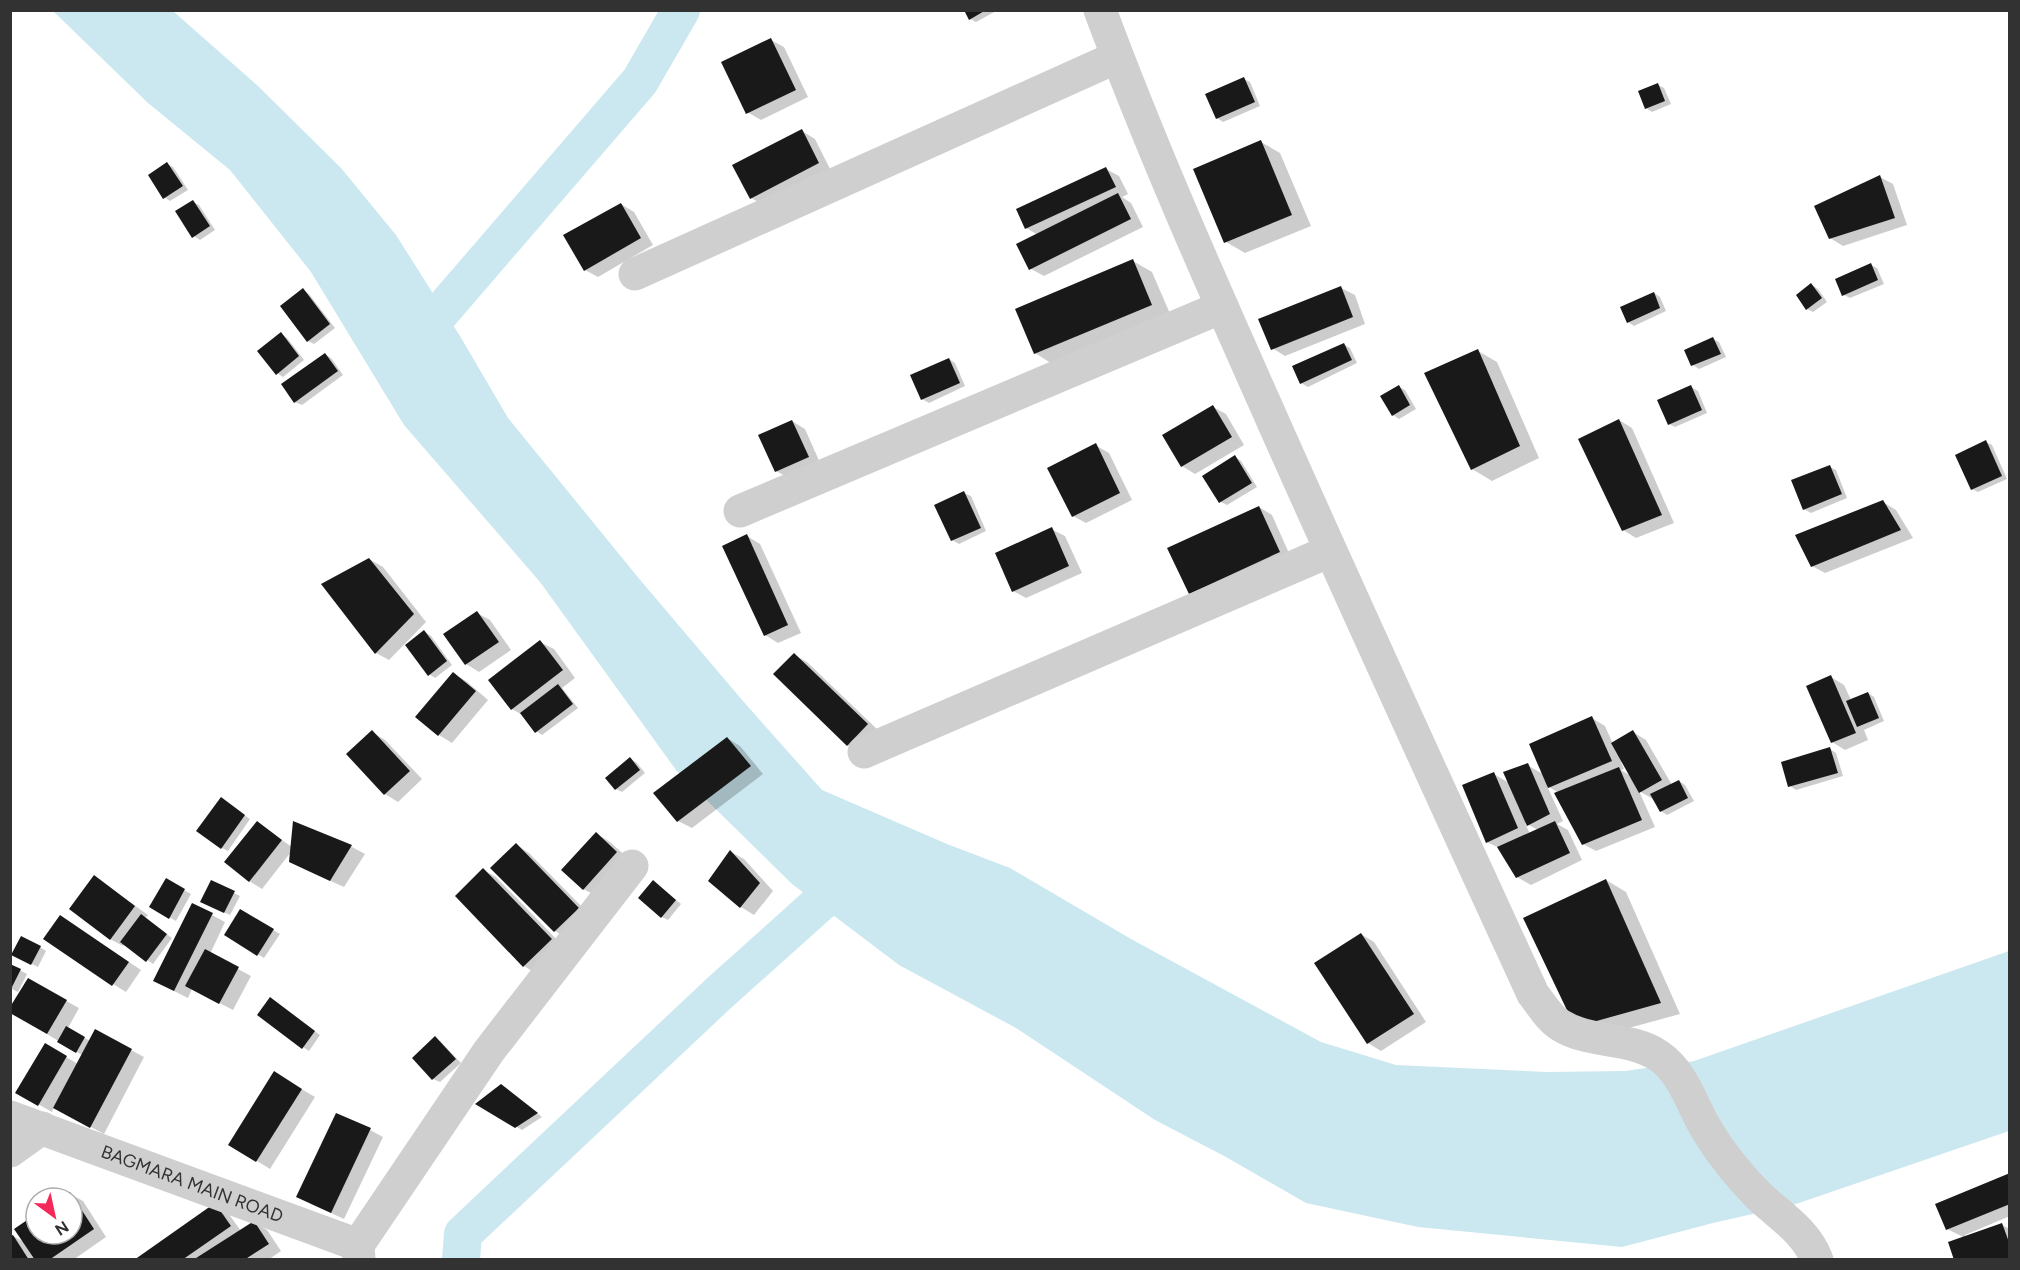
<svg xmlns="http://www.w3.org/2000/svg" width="2020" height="1270" font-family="Figtree,sans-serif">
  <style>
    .water { fill: #cbe8f0 }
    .shadow { fill: #0003; fill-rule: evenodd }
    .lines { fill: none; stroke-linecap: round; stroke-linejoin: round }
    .canal { stroke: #cbe8f0; stroke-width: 38 }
    .building { fill: #191919 }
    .minor { stroke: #cfcfcf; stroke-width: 33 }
    .tertiary { stroke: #cfcfcf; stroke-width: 33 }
    .labels { text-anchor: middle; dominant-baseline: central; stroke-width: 6; stroke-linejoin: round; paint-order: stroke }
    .street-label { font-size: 18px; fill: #323232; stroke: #fff }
  </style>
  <rect width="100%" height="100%" fill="#fff"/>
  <polygon class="water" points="53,11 173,11 258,86 341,168 396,235 460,336 508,418 641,581 743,701 822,790 947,844 1010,868 1131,939 1321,1042 1396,1065 1547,1072 1625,1071 1694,1061 2009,951 2009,1131 1796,1204 1713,1223 1622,1247 1418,1227 1306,1203 1226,1157 1155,1120 1016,1028 899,965 792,884 676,770 540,582 404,425 311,272 230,170 148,103"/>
  <g class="shadow">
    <polygon points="965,10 998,10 976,22 970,19"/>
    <polygon points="771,40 784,47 808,97 761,120 747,112"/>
    <polygon points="1244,79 1250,82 1260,106 1223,122 1217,118"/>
    <polygon points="1658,85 1664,88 1671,104 1652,112 1646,108"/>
    <polygon points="802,131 815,139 831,171 764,205 751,198"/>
    <polygon points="1261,142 1280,153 1311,226 1245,253 1226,242"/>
    <polygon points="167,164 173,167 188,190 170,201 164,197"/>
    <polygon points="1106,169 1119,176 1128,194 1122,197 1131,203 1143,227 1044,276 1031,269 1038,235 1026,228"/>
    <polygon points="1880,177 1893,184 1907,225 1843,246 1830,238"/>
    <polygon points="193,202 199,205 215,230 200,240 194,236"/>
    <polygon points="621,204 634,212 653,245 598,277 585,270"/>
    <polygon points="1133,261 1152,272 1171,316 1054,365 1035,353"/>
    <polygon points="1871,265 1877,268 1884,284 1850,298 1844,295"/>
    <polygon points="1812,285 1818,289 1827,302 1813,312 1807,309"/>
    <polygon points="1341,288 1355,295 1365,324 1285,356 1272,348"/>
    <polygon points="303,290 309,294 335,328 314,344 308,341"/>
    <polygon points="1654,293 1660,297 1666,311 1634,326 1628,322"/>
    <polygon points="281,334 287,338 304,360 283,377 277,373"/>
    <polygon points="1713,339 1719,342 1726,357 1699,369 1693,365"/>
    <polygon points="1343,344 1350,348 1357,363 1308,387 1301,383"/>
    <polygon points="1478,351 1497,362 1539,458 1492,481 1472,469"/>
    <polygon points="325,354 331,358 343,375 302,405 295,402"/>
    <polygon points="949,359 955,363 965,386 929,403 922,399"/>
    <polygon points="1399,387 1405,390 1416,409 1399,419 1393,415 1382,397"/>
    <polygon points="1691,387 1698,391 1707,413 1675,427 1669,424"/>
    <polygon points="1213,407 1226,414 1244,445 1195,474 1182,466"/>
    <polygon points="1619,420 1632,428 1674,523 1636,538 1623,530"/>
    <polygon points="792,421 805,429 821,465 789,478 776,471"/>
    <polygon points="1986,442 1992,445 2007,479 1978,492 1972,489"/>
    <polygon points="1095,445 1109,453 1132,500 1086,523 1073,516"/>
    <polygon points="1235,457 1241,461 1257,487 1227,505 1221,502"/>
    <polygon points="1830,467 1836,470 1847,498 1811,513 1804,509"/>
    <polygon points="964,493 971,496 986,531 959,544 952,540"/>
    <polygon points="1883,502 1896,510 1913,538 1825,573 1812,566"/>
    <polygon points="1259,507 1272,515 1292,560 1203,600 1190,593"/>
    <polygon points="1051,529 1065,536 1082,573 1026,598 1013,591"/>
    <polygon points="747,536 760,544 801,633 778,643 765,635"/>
    <polygon points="369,559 383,567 426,622 389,660 376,653"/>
    <polygon points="477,613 490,620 511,650 479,672 466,664"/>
    <polygon points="425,632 431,636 452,665 435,678 429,674"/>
    <polygon points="540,642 554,649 575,678 562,688 578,708 542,735 536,731 524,716 512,709"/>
    <polygon points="794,655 807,662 880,732 861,752 847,745"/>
    <polygon points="453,674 466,681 488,700 452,743 439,735 418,717"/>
    <polygon points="1831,677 1844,685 1851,700 1868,693 1874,697 1884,721 1864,730 1868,740 1845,750 1832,742"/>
    <path d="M1592,718l13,8 8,18 20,-12 13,8 26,45 7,-4 6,4 9,16 -27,14 -6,-4 -8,-12 -14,-8 16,36 -59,24 -13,-7 -24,-51 -12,-7 16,35 -6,3 11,6 14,30 -51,25 -14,-8 -16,-28 -14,-7 7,-68 15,9 18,-18 16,9zM1623,761l8,15 -10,-6 3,-1 -3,-7zM1525,823l13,7 -8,4z"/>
    <polygon points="372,732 385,740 422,779 398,802 385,794"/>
    <polygon points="727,738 740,746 763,774 692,828 678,821"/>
    <polygon points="1830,749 1836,753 1843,776 1796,790 1790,786"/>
    <polygon points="631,759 637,763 645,773 622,792 616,789"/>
    <polygon points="227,803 250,819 228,851 222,848"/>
    <polygon points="257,823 292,847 294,823 352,847 365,854 344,887 304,869 291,852 262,889 249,881"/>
    <polygon points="597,834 610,842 630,860 597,896 583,889"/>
    <polygon points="516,845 529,853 591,916 568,939 555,931"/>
    <polygon points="731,852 744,859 773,891 754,915 741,907 710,880"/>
    <polygon points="483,870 496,877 564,947 537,974 524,966 457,896"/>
    <polygon points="95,877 148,915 145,918 172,938 153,964 125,944 123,946 110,939"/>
    <polygon points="167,880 191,894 176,921 151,907"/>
    <polygon points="1606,880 1626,892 1680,1014 1596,1037 1576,1026"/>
    <polygon points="653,882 681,904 668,920 662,917"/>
    <polygon points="234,893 240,896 230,915 208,905"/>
    <polygon points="241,911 280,934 264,958 226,935"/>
    <polygon points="212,915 225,922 210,954 251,976 233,1010 192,989 188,998 168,988"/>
    <polygon points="73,925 141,970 126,992 113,984"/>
    <polygon points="1361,934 1374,942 1426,1022 1381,1051 1368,1043 1316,963"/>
    <polygon points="40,947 46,951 38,967 19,958"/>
    <polygon points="10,965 27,974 18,992 10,988"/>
    <polygon points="28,980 79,1008 68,1028 90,1041 131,1050 144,1057 104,1134 54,1107 52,1112 17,1092 45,1045 78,1064 82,1055 10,1012"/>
    <polygon points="276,1003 320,1035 309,1051 303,1047"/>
    <polygon points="435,1038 441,1042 461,1063 440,1082 433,1079"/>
    <polygon points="274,1073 315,1097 270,1169 230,1144"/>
    <polygon points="507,1089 542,1117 522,1130 478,1104"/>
    <polygon points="370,1130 383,1137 344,1219 311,1204"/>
    <polygon points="2010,1174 2010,1216 1965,1235 1966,1237 2002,1225 2010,1229 2010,1260 1947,1229"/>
    <polygon points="70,1194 83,1201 106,1237 73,1260 10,1260 13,1236 26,1243 36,1216 36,1234 72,1234 72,1198 63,1198"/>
    <polygon points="215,1205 228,1213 241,1231 254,1222 267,1230 281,1251 268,1260 138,1260"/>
  </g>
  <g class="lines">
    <g class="canal">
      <polyline points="415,342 640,81 681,10"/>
      <polyline points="461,1260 463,1234 717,995 853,873"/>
    </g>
  </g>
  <g class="building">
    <polygon points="964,10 986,10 969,20"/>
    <polygon points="771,38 796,90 746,114 721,62"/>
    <polygon points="1244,77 1255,102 1216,119 1205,94"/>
    <polygon points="1658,83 1665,101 1645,109 1638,91"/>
    <polygon points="802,129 819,163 750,199 732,165"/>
    <polygon points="1261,140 1292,215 1224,243 1193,169"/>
    <polygon points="167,162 183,186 163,199 148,175"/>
    <polygon points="1106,167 1116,187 1025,229 1016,209"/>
    <polygon points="1880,175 1895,218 1829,239 1814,206"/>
    <polygon points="1118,193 1131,219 1029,270 1016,244"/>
    <polygon points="193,200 210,226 192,238 175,211"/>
    <polygon points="621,203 641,238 584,271 563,235"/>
    <polygon points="1133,259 1152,305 1034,354 1015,309"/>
    <polygon points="1871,263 1878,280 1842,296 1835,279"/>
    <polygon points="1811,283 1822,298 1806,310 1796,295"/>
    <polygon points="1341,286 1353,317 1271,350 1258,319"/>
    <polygon points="303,288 330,324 307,342 280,306"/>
    <polygon points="1654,292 1660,308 1627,323 1620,307"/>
    <polygon points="281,332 299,356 276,375 257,351"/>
    <polygon points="1713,337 1721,354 1691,366 1684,350"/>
    <polygon points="1344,343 1352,360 1300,384 1292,366"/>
    <polygon points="1478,349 1520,446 1471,470 1424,373"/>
    <polygon points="325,353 338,371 294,403 281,384"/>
    <polygon points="949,358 960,383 921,400 910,375"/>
    <polygon points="1399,385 1410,405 1392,416 1380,396"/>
    <polygon points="1691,385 1702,410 1668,425 1657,400"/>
    <polygon points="1213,405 1232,437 1181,467 1162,435"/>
    <polygon points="1619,419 1662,515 1622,531 1578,439"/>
    <polygon points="792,420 809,457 775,472 758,435"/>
    <polygon points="1986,440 2002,476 1971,490 1955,455"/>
    <polygon points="1096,443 1120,493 1072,517 1047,468"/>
    <polygon points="1235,455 1252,483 1219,503 1202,476"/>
    <polygon points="1830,465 1842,494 1803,510 1791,480"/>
    <polygon points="964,491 981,528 951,541 934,505"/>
    <polygon points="1883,500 1901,530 1811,567 1795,535"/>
    <polygon points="1259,506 1280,552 1189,594 1167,548"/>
    <polygon points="1052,527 1069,566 1012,592 995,553"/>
    <polygon points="747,534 788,625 764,636 722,546"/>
    <polygon points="369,558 414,614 375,654 321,584"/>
    <polygon points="477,611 499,642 465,665 443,634"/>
    <polygon points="424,630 447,661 428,676 405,645"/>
    <polygon points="540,640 563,670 511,710 488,680"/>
    <polygon points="794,653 868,724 847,746 773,674"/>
    <polygon points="453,672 476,691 438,736 415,717"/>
    <polygon points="1831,675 1856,733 1831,743 1806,686"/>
    <polygon points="558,684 573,704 535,733 520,713"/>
    <polygon points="1868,692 1879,718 1857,727 1846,701"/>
    <polygon points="1592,716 1612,761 1548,788 1529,744"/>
    <polygon points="372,730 410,771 384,795 346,754"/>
    <polygon points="1633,730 1662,780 1639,793 1611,743"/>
    <polygon points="727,737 751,766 677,822 653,793"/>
    <polygon points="1830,747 1838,773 1788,787 1781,762"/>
    <polygon points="630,757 640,770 615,790 605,778"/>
    <polygon points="1528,763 1550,814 1527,826 1503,772"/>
    <polygon points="1619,767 1642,820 1582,845 1554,793"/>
    <polygon points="1494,772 1518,828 1486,843 1462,785"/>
    <polygon points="1679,780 1688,798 1660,812 1650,794"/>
    <polygon points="221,797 245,815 221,849 196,831"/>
    <polygon points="257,821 282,840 249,882 224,862"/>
    <polygon points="293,821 352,845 330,881 289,862"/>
    <polygon points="1555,821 1570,853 1516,878 1497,847"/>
    <polygon points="596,832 617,852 583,890 561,870"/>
    <polygon points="516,843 579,908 554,932 490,868"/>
    <polygon points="730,850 760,883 740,908 708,881"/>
    <polygon points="483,868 552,939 523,967 455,896"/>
    <polygon points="94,875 135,906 110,940 69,909"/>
    <polygon points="166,878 185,889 169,919 149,907"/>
    <polygon points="1606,879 1661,1003 1575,1027 1523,918"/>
    <polygon points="211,880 235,891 224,913 200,902"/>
    <polygon points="653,880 676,900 661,918 638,898"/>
    <polygon points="192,903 213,913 174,991 153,981"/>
    <polygon points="240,909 274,929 257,956 224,935"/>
    <polygon points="141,914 167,934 146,962 120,942"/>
    <polygon points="60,915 129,962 112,986 43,939"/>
    <polygon points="1361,933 1414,1014 1367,1044 1314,963"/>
    <polygon points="21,936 41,946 31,965 11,955"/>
    <polygon points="205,949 239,967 219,1004 185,986"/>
    <polygon points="10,964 21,969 10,991"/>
    <polygon points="28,978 67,1000 47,1034 10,1013 10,1007"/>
    <polygon points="270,997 315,1031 302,1049 257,1015"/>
    <polygon points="66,1026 85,1037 76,1053 57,1042"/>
    <polygon points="95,1029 132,1049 90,1128 53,1108"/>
    <polygon points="435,1036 456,1059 432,1080 412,1058"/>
    <polygon points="45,1043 67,1056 38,1106 15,1093"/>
    <polygon points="274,1071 302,1089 256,1162 228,1145"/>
    <polygon points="501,1084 538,1113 515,1128 475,1104"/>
    <polygon points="336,1113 371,1128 331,1213 296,1197"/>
    <polygon points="2010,1173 2010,1204 1946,1230 1935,1204"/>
    <polygon points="70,1192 94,1229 49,1260 35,1260 14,1229 36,1214 36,1234 72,1234 72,1198 60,1198"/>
    <polygon points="215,1203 231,1226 182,1260 134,1260"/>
    <polygon points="254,1221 269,1244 244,1260 193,1260"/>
    <polygon points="2002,1223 2010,1245 2010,1260 1954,1260 1948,1242"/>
    <polygon points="13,1235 29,1260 10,1260 10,1236"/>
  </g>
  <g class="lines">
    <g class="minor">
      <path d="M1100,10c49,132 106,261 163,389 88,199 179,397 270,595 8,10 16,24 27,31 30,19 70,11 99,31 26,18 33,51 49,76 14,23 32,45 51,64 21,20 47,35 58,64"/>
      <polyline points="635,274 1117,57"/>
      <polyline points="740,511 1222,307"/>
      <polyline points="864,752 1330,551"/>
      <polyline points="10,1151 42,1128"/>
      <polyline points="358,1245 489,1051 632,866"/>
    </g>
    <path class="tertiary" id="s1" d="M10,1117l348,128 1,15"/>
  </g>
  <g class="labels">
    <g class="street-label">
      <text stroke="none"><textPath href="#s1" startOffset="194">BAGMARA MAIN ROAD</textPath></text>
    </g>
  </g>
  <rect width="2020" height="1270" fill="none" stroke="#323232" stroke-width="24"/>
  <g transform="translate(54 1216) rotate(147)"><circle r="28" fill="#ffffff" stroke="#adadad" stroke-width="1.5"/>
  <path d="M0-4.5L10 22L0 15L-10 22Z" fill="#f32959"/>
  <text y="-9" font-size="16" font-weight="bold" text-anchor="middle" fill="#323232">N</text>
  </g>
</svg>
